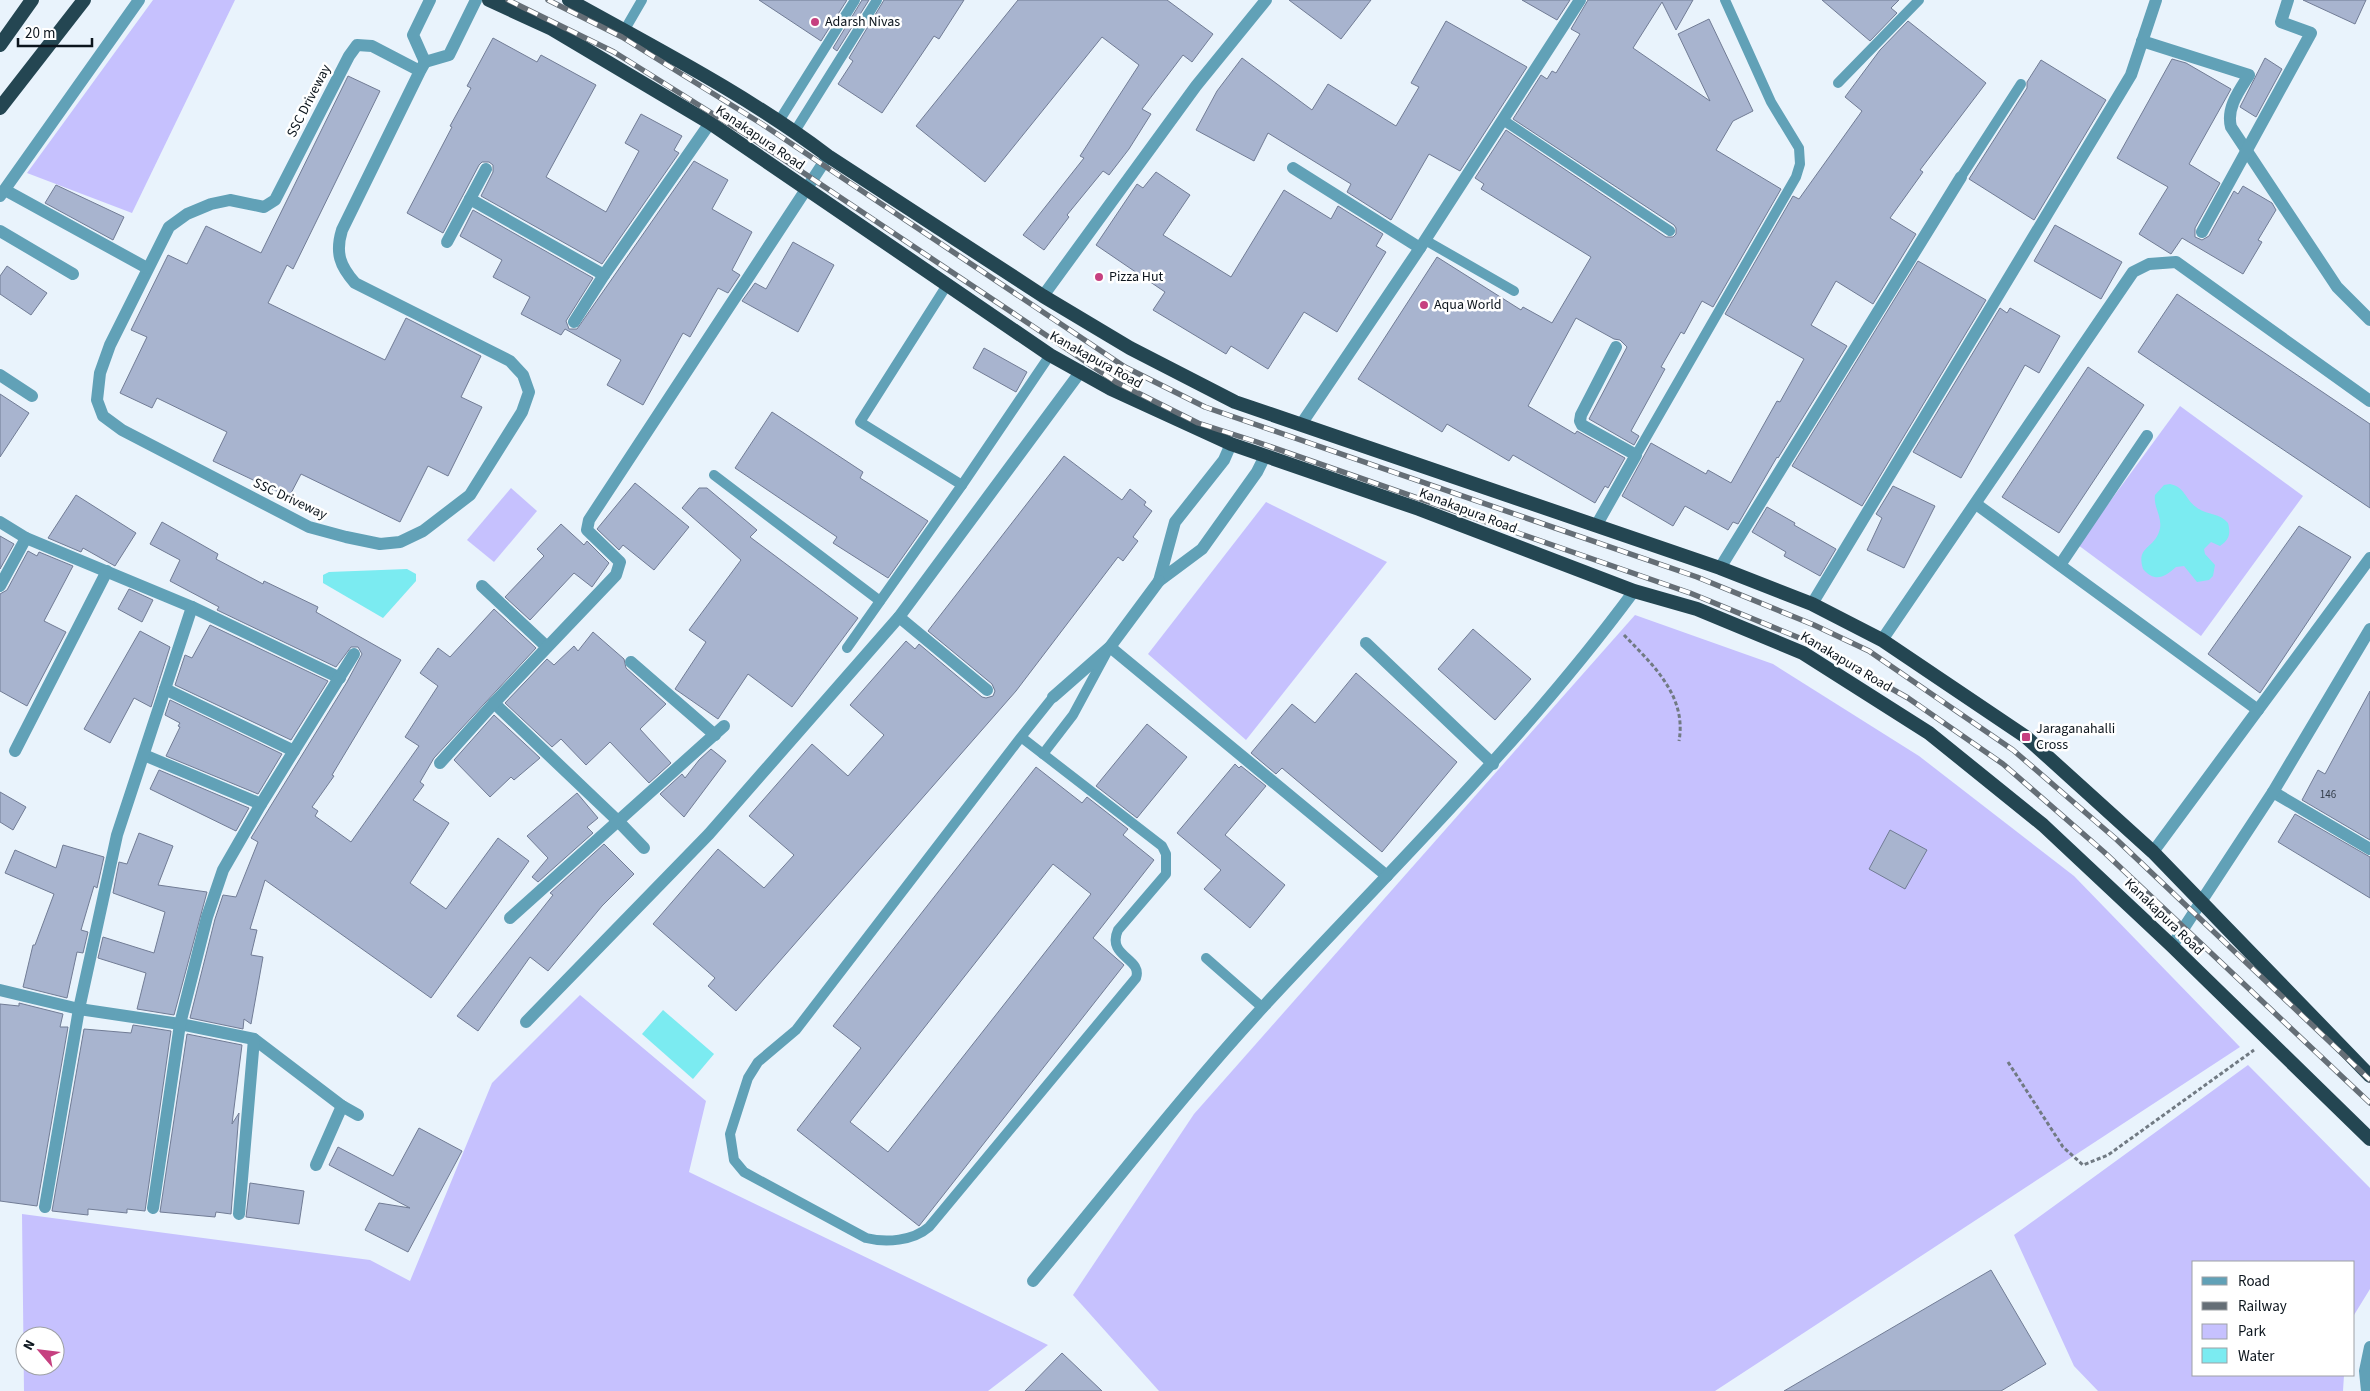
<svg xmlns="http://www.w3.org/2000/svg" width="2370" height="1391" font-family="'Source Sans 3',sans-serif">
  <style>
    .green { fill: #c6c1fe; fill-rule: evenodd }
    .water { fill: #7bebf1 }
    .building { fill: #a8b4cf; stroke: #717c95; fill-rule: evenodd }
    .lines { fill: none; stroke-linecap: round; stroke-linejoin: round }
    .path { stroke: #717a83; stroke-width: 3; stroke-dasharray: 4 2.5; stroke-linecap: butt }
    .service { stroke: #61a1b7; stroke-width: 10 }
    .minor { stroke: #61a1b7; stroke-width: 12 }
    .trunk { stroke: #244652; stroke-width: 14 }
    .rail-casing { stroke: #656e76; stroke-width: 5.5 }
    .rail { stroke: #fff; stroke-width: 4; stroke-dasharray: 11; stroke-linecap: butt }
    .poi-dot { fill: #c64080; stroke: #fff; stroke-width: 2 }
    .labels { text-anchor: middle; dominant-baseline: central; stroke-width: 5; stroke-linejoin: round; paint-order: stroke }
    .number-label { font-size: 11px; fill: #333d4a }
    .poi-label { font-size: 14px; fill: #0c151d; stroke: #fff; text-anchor: start }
    .street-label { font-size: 14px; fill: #0c151d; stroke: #fff }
  </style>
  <rect width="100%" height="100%" fill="#e9f3fc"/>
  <g class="green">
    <polygon points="153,0 235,0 132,213 27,173"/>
    <polygon points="2180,406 2303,496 2201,636 2078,545"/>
    <polygon points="511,488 537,511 494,562 467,540"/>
    <polygon points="1266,502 1387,562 1246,740 1148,654"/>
    <polygon points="1635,615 1773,664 1919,756 2074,876 2240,1047 1715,1391 1159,1391 1073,1295 1194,1114"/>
    <path d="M580,995l126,106 -17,71 359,173 -60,46h-964l-2,-177 348,46 40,21 82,-198zM25,1336h30v30h-30z"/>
    <polygon points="2248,1065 2370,1188 2370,1289 2354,1315 2354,1262 2194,1262 2194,1375 2344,1375 2343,1391 2098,1391 2074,1366 2014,1235"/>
  </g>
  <g class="water">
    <path d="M2170,484c15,3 15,15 26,23 10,8 24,6 32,16 3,11 1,17 -8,23l-9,-4 -7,7 1,5 10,11 -2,11 -4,4 -12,2 -13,-16 -8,1c-11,10 -21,16 -33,2 -7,-22 10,-20 16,-37 5,-14 -6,-24 -4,-37l9,-10z"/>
    <polygon points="407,569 416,574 416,581 383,618 323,583 323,575 329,572"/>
    <polygon points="663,1010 714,1054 693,1079 642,1034"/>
  </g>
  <g class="building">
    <polygon points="759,0 847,0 821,41"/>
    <polygon points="862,0 869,0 837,51 833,48"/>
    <polygon points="884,0 964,0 939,39 934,36 882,113 838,84 853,61 849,58"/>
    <polygon points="1018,0 1167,0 1213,34 1192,62 1183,55 1142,109 1151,114 1129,149 1109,175 1103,171 1067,215 1069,217 1044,250 1023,235 1084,158 1080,156 1139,65 1102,37 985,182 916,126"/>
    <polygon points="1289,0 1371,0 1341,39"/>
    <polygon points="1522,0 1570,0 1557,20"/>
    <polygon points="1588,0 1693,0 1676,30 1662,2 1633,48 1710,101 1678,34 1709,19 1753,111 1733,121 1716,150 1781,189 1713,307 1702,301 1684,334 1681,332 1661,367 1665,369 1631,431 1639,436 1634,445 1589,419 1627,347 1620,340 1614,339 1576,318 1528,406 1575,434 1577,431 1625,458 1608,488 1605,486 1595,503 1513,455 1509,461 1447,424 1442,432 1358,379 1437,257 1521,310 1523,307 1552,323 1591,257 1481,189 1484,184 1475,178 1506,130 1666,237 1673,237 1676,234 1676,228 1674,225 1513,119 1541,75 1547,79 1552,71 1556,73 1580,34 1571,29"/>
    <polygon points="1822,0 1899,0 1891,8 1897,13 1870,41"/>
    <polygon points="2303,0 2366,0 2355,24"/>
    <polygon points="1446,21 1527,67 1460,171 1429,154 1391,220 1347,192 1351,184 1268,133 1254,161 1196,130 1217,91 1242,58 1312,110 1328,84 1396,126 1419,87 1411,83"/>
    <polygon points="1908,21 1986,83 1920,170 1923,172 1890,218 1916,234 1873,304 1836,281 1811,325 1847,346 1778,458 1777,457 1738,524 1733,522 1728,530 1685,506 1673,526 1622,496 1651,443 1706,474 1708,470 1731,483 1777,401 1780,402 1804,359 1725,314 1793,196 1799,199 1862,111 1845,97 1880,50"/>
    <polygon points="493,38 537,62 541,55 596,85 546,177 606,212 639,151 625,143 641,114 682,136 674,150 679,153 602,264 481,196 493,172 493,165 489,162 482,162 479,165 443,233 407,213 452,127 450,126 471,88 467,86"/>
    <polygon points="2265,58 2282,69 2256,117 2240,107"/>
    <polygon points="2172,59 2186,63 2231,89 2189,164 2220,183 2195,228 2195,237 2202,240 2209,236 2234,191 2238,194 2243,186 2272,203 2276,210 2258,240 2262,242 2243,274 2182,238 2171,254 2139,234 2168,187 2117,158"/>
    <polygon points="2041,60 2106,100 2034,220 1969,179 2027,88 2027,82"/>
    <polygon points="348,76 380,91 293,269 287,265 268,303 385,360 406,318 481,356 461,397 482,407 448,476 428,466 400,522 301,474 289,497 213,461 227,432 157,398 152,408 120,393 147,337 131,330 168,255 187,264 206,226 261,253"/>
    <polygon points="694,161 728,180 712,209 752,232 732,270 740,275 728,293 718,288 690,337 683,333 643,405 607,385 621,360 565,329 561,335 521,314 530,297 493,277 502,260 460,236 473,210 593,278 566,321 569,329 577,329"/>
    <polygon points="1156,172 1190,195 1163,235 1231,277 1284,190 1331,219 1338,206 1383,234 1376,246 1386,252 1337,332 1304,312 1268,369 1231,346 1226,354 1153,310 1165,292 1096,245 1137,184 1143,188"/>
    <polygon points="56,185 124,217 113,240 45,203"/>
    <polygon points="2055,225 2122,262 2101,299 2034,261"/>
    <polygon points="793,242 834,265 798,332 742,301 755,283 766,289"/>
    <polygon points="1918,261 1986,300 1862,506 1792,466"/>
    <polygon points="7,266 47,293 31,315 0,294 0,276"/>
    <polygon points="2177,294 2370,424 2370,508 2138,352"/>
    <polygon points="2000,308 2007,313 2010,308 2060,336 2039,373 2025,365 1961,478 1913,452"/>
    <polygon points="984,348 1027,372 1016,392 973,368"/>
    <polygon points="2088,367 2144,405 2059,533 2002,497"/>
    <polygon points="0,394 29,413 0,457"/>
    <polygon points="772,412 863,472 860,478 928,521 888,578 833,543 837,537 735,468"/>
    <polygon points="1064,456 1122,500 1130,489 1146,502 1144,505 1152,511 1133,537 1138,541 1123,561 1118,557 1016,691 736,1011 708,986 715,978 653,924 718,849 764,888 794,855 749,816 812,744 848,776 884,735 850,705 906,641 915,649 919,644 982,697 986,698 993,696 995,691 992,684 928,631"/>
    <polygon points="635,483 689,527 654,570 623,545 619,550 597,529"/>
    <polygon points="1893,486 1935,506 1904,568 1867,550 1882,518 1876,514"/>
    <polygon points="699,488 707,488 757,530 750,537 858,618 792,707 748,674 718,719 675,689 706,642 689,630 741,560 682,508"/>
    <polygon points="76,495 136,533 115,566 83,548 81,552 48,538"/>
    <polygon points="1767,507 1795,523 1794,525 1836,549 1820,576 1784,556 1786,552 1752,532"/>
    <polygon points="162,522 218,554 216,559 263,584 264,581 318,607 316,612 401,660 332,775 334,776 312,807 318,811 315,816 351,842 419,746 405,737 438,686 420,673 438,648 450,657 494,609 536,648 434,758 420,782 424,785 413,800 449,823 410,883 446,909 498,838 529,861 431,998 265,880 250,929 257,930 251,955 263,957 251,1024 244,1019 243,1029 190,1018 215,919 223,895 236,897 258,842 251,838 347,682 362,654 358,647 351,647 336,667 217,610 219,607 170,581 180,560 150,544"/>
    <polygon points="561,524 584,545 587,541 609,563 592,587 574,573 530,620 505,597 544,556 537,549"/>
    <polygon points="2299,526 2351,557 2260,693 2208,654"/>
    <polygon points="0,536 14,544 0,569"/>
    <polygon points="28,551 37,556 39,552 73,566 44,621 66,632 27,706 0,691 0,594 7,590"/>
    <polygon points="129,589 153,600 142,622 118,609"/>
    <polygon points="210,625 328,681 291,740 175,685 185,655 192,658"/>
    <polygon points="1473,629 1531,679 1495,720 1438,669"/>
    <polygon points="140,631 170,647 151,707 134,698 110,743 84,729"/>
    <polygon points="593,632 624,659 626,668 666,704 640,729 671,763 649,783 610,742 586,765 561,739 552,747 505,703 547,659 554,665 574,646 578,651"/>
    <polygon points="1356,673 1457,762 1382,852 1282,768 1276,774 1251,753 1292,704 1315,723"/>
    <polygon points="2370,691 2370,840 2302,800 2318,770 2325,774"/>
    <polygon points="170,700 282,754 258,794 166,756 180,727 178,726 180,723 165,715"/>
    <polygon points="494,715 540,758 514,780 511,777 490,797 454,760"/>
    <polygon points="1147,724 1187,757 1137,818 1096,786"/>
    <polygon points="711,749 726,761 684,817 660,794 682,774 685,778 699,760"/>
    <polygon points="1235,764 1239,768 1241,766 1266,786 1225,835 1285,885 1250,928 1204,889 1221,870 1177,833"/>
    <path d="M1036,767l46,36 5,-6 41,32 -5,6 31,25 -61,78 31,27 -205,261 -122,-96 64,-82 -28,-22zM1053,864l38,30 -203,258 -38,-30z"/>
    <polygon points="159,770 249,808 236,831 150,789"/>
    <polygon points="0,792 26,807 13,830 0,822"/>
    <polygon points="577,793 598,818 587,827 593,833 538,882 532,877 548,858 527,836"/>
    <polygon points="2295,814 2370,857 2370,898 2278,842"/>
    <polygon points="1890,830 1927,850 1905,889 1869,869"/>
    <polygon points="139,833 173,846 158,885 207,892 174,1015 137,1009 146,973 98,958 103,937 154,953 165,912 113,893 119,862 127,864"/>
    <polygon points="604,844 634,874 602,906 548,971 530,957 478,1031 457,1016 553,895 550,893"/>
    <polygon points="63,845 104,857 97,888 94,886 81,930 88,932 83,953 77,952 67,998 23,987 33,945 35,945 54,894 5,873 15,850 56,868"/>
    <polygon points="19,1003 63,1014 60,1027 68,1027 37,1206 0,1201 0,1004 19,1006"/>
    <polygon points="133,1025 171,1031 145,1211 127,1209 127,1213 88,1209 88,1215 52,1211 84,1029 131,1033"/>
    <polygon points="187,1034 242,1045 232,1124 239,1113 231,1214 216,1212 215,1217 160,1212"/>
    <polygon points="419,1128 462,1151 408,1252 365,1230 379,1203 410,1208 329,1165 338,1147 393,1176"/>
    <polygon points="250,1183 304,1191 299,1224 246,1217"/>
    <polygon points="1991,1270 2046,1364 2001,1391 1784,1391"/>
    <polygon points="1062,1353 1102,1391 1025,1391"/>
  </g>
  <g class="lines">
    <g class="path">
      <path d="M1624,635c29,30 63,61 55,106"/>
      <polyline points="2008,1062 2063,1147 2083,1165 2108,1155 2254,1050"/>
    </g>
    <g class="service">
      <polyline points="624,31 642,0"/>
      <polyline points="1838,83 1919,0"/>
      <polyline points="1503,120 1670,231"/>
      <polyline points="779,121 855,0"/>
      <polyline points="795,131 877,0"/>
      <polyline points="1961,177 2021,84"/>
      <polyline points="1425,240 1514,291"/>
      <polyline points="947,285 860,422 962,485"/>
      <polyline points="1636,455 1796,177 1800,164 1799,148 1771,102 1725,0"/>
      <polyline points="714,475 880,601"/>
      <polyline points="847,648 962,485 1050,355"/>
      <path d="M1021,737l-225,293 -38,32 -10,16 -18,56 4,26 10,12 122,66c20,5 47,3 63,-11l207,-249c7,-20 -30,-21 -18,-48l48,-56v-20l-4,-8 -141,-109 32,-40"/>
      <polyline points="1043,754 1073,715 1107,652"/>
      <polyline points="1206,958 1263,1008"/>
    </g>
    <g class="minor">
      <polyline points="430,0 413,35 425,62 449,55 476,0"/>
      <path d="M2142,41l107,34c-10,16 -23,33 -18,52l106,160 33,33"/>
      <path d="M420,71l-48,-25 -15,-1 -8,11 -74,144 -11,7 -34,-7 -19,4 -24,10 -18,13 -59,118 -10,28 -3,27 6,16 19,14 187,97 37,10 34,7 20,-2 23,-11 47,-36 52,-83 7,-20 -6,-17 -13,-14 -155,-78c-15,-17 -20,-30 -13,-53l78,-159 5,-9"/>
      <polyline points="1293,168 1420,248"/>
      <polyline points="5,190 147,268"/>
      <polyline points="0,196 139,0"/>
      <polyline points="470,199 604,275"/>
      <polyline points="0,231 73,274"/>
      <polyline points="2202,232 2311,33 2281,22 2288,0"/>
      <polyline points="447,242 486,169"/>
      <polyline points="1043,296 1196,86 1266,0"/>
      <polyline points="574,322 604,275 710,123"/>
      <polyline points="0,375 32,396"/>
      <polyline points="1302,423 1420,248 1580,0"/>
      <polyline points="1231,444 1224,460 1175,522 1159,581 1202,549 1257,472 1265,456"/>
      <polyline points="1976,504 2258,710"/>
      <polyline points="0,522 26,538 192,607 340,678"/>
      <polyline points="1596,526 1636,455 1582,425 1580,421 1581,415 1616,347"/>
      <polyline points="2060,565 2147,436"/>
      <polyline points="1720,568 1961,177"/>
      <polyline points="0,586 26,538"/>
      <polyline points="482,586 547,647"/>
      <polyline points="1812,604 2119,95 2131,75 2156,0"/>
      <polyline points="899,617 987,690"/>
      <polyline points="1882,640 2133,272 2149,264 2176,262 2370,401"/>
      <polyline points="1366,643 1493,764"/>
      <polyline points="1110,647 1387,876"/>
      <polyline points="631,662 715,735"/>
      <polyline points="165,689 294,751"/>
      <polyline points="1053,697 1110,647 1159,581"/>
      <polyline points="494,703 619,822 644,848"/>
      <polyline points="15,751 107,571"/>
      <polyline points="144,755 261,804"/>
      <polyline points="440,763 494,703 616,575 620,562 587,530 589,520 828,156"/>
      <polyline points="2273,792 2370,849"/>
      <polyline points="2153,852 2370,558"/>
      <polyline points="510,918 724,726"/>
      <polyline points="2172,946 2273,792 2370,629"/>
      <polyline points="0,990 79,1009 180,1024 254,1039 342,1106 358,1115"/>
      <polyline points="526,1022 709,834 899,617 1081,371"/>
      <polyline points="316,1165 342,1106"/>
      <polyline points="45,1207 79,1009 117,835 192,607"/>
      <polyline points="153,1208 180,1024 207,917 223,870 261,804 354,654"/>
      <polyline points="239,1214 254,1039"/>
      <path d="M1033,1281c77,-92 150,-187 231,-275 126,-136 260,-266 370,-415"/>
      <polyline points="2367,1391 2365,1371 2370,1347"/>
    </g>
    <g class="trunk">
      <polyline points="489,0 552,29 710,123 1050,355 1111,389 1231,444 1419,509 1634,591 1697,609 1803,653 1929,733 2043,825 2172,946 2370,1139"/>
      <path d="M569,0c88,49 178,95 259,156l215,140 87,52 105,54 485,166 92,36 70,36 144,97 127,115 217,224"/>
      <polyline points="0,45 32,0"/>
      <polyline points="0,108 84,0"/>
    </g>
    <defs>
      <g id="rail">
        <polyline points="508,0 614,52 753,139 1116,382 1198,423 1257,442 1690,593 1807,641 1908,698 2003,764 2104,852 2370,1103"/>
        <polyline points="548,0 622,37 762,124 1125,367 1205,407 1697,577 1814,625 1869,651 2013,750 2116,839 2370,1080"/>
      </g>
    </defs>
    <use href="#rail" class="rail-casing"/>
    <use href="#rail" class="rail"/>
  </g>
  <g class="poi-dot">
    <circle cx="815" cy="22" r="5"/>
    <circle cx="1099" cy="277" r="5"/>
    <circle cx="1424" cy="305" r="5"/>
    <rect x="2021" y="732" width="10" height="10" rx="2.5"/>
  </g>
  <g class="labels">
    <g class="number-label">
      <text x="2328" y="794">146</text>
    </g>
    <g class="poi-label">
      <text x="825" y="22">Adarsh Nivas</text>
      <text x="1109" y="277">Pizza Hut</text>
      <text x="1434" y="305">Aqua World</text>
      <text x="2036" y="729">Jaraganahalli<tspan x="2036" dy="16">Cross</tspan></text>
    </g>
    <g class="street-label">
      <text transform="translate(309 101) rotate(-63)">SSC Driveway</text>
      <text transform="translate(760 138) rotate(34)">Kanakapura Road</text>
      <text transform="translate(1096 360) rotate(29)">Kanakapura Road</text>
      <text transform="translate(290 499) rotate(25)">SSC Driveway</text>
      <text transform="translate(1468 511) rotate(21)">Kanakapura Road</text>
      <text transform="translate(1846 662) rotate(31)">Kanakapura Road</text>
      <text transform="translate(2164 917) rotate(44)">Kanakapura Road</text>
    </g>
  </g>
  <rect x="2192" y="1261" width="162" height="115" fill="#ffffff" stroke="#9ea1a5"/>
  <rect x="2202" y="1277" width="25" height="8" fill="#61a1b7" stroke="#9ea1a5"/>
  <text x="2238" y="1286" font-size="15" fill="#0c151d">Road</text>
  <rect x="2202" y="1302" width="25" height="8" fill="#656e76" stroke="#9ea1a5"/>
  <text x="2238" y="1311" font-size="15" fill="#0c151d">Railway</text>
  <rect x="2202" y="1324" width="25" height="15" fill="#c6c1fe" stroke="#9ea1a5"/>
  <text x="2238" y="1336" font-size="15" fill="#0c151d">Park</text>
  <rect x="2202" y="1348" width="25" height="15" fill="#7bebf1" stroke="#9ea1a5"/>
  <text x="2238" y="1361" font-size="15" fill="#0c151d">Water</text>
  <g transform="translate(40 1351) rotate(298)"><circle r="24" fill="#ffffff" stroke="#9ea1a5"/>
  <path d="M0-4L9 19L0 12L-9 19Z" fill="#c64080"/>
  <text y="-8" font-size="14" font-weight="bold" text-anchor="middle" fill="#0c151d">N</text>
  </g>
  <path d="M18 38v8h74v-8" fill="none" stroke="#0c151d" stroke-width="2.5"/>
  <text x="25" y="38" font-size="15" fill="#0c151d" stroke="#ffffff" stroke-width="4" paint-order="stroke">20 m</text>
</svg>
